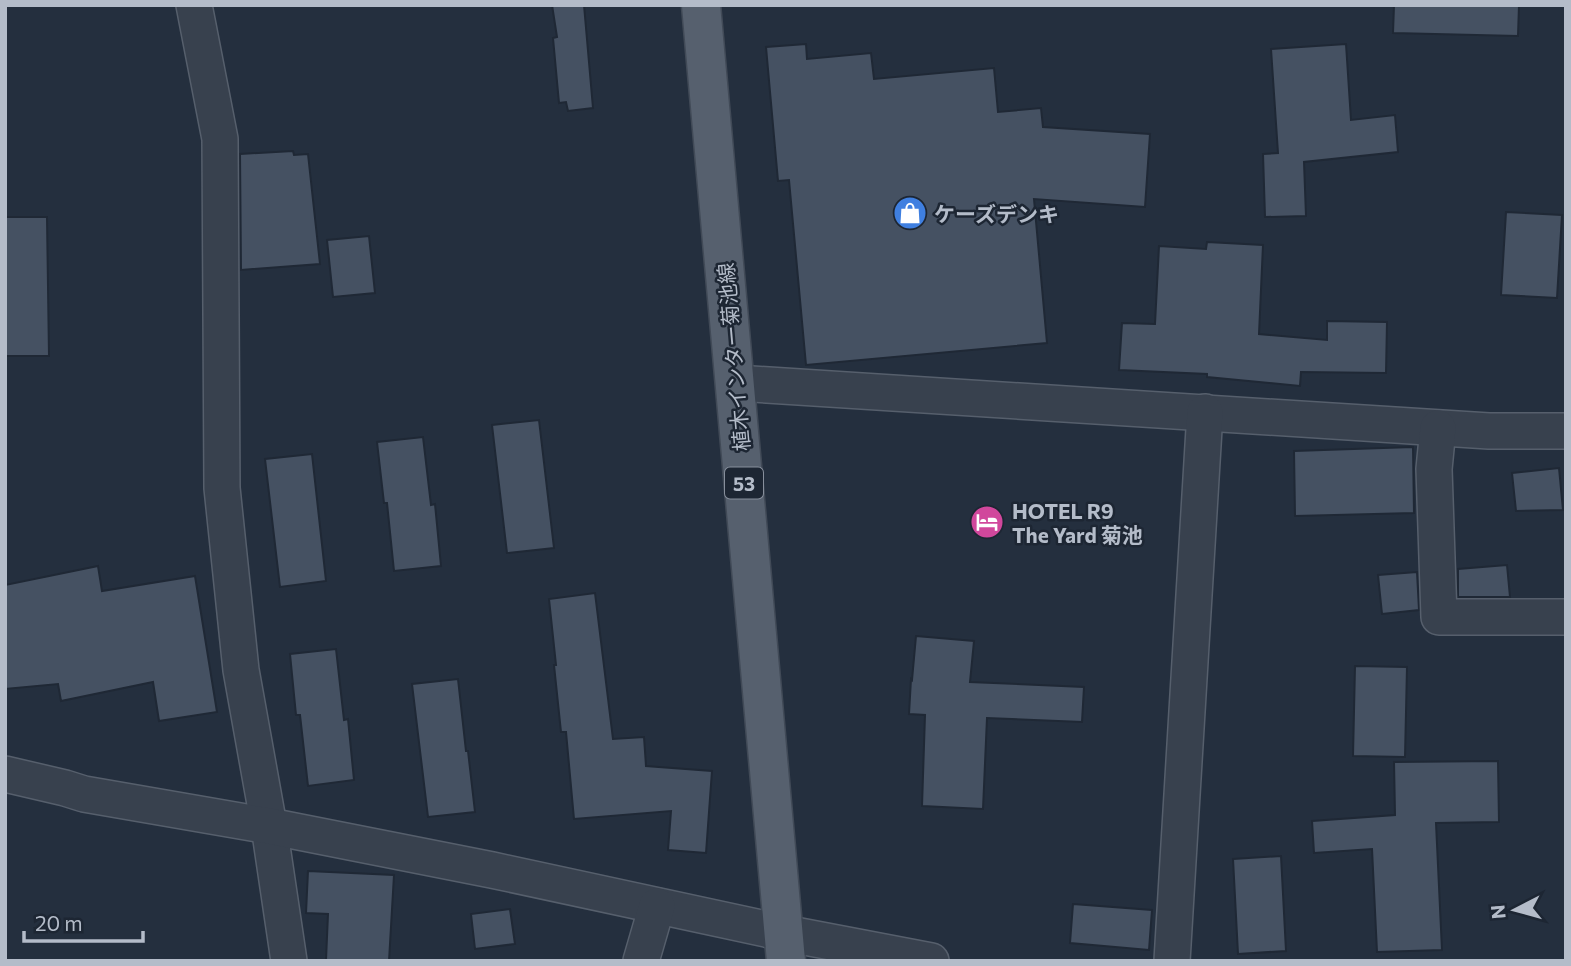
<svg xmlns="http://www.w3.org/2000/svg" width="1571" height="966" font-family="Commissioner,'Noto Sans JP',sans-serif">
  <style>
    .building { fill: #455162; stroke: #1f2835; stroke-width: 2 }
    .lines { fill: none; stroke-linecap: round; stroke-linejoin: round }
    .minor-casing { stroke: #565f6c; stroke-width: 38 }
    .primary-casing { stroke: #414a57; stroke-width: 41 }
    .minor { stroke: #38414e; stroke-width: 35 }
    .primary { stroke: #56606e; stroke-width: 38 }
    .labels { text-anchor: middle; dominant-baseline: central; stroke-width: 5; stroke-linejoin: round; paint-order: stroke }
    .shield { fill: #1d2633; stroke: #878f9c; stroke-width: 2 }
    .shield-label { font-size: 19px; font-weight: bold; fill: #b4bcc9 }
    .poi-label { font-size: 21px; font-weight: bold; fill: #b4bcc9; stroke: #1d2633; text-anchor: start }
    .street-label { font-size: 21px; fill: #b4bcc9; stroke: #1d2633 }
  </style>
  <rect width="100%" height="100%" fill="#242f3e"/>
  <g class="building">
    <polygon points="552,5 584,5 593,108 568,111 566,102 559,103 553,38 557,37"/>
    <polygon points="1394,5 1519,5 1518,36 1393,33"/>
    <polygon points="806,44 807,59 871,53 874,79 994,68 998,112 1041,108 1043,127 1150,134 1145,207 1034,199 1047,343 806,365 789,180 778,181 766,47"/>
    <polygon points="1346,44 1351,120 1395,115 1398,152 1304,162 1306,216 1265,217 1263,154 1278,153 1271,49"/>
    <polygon points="293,151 294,155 308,154 320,264 241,270 240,154"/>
    <polygon points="1506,212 1562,215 1557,298 1501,295"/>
    <polygon points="5,217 47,217 49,356 5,356"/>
    <polygon points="369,236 375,293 333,297 327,240"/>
    <polygon points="1207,242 1263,245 1259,334 1327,340 1327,321 1387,322 1386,373 1301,372 1300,386 1207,377 1207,374 1119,370 1122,323 1155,324 1159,246 1206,249"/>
    <polygon points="539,420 554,548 507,553 492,425"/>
    <polygon points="423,437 431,505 435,504 441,566 394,571 387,503 384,503 377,442"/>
    <polygon points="1413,447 1414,513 1295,516 1294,451"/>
    <polygon points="312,454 326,581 280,587 265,459"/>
    <polygon points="1559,468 1563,510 1516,511 1512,473"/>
    <polygon points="1507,565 1510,597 1458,597 1458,569"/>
    <polygon points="98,566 102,591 195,576 217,712 159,721 153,682 61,701 58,684 5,689 5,585"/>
    <polygon points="1417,572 1419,610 1382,614 1378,575"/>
    <polygon points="595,593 613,739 644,737 646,766 712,771 706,853 668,850 671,811 574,819 566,732 561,732 554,665 556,665 549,599"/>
    <polygon points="916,636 974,641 970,682 1084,687 1082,722 987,718 983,809 922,806 925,715 909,714 911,679 912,680"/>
    <polygon points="336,649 344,720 348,719 354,780 308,786 300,715 296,715 290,654"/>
    <polygon points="1355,666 1407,667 1405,757 1353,756"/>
    <polygon points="458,679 466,751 468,751 475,812 428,817 412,684"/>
    <polygon points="1498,761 1499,822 1436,823 1442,950 1377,952 1372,849 1314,853 1312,821 1395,815 1394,762"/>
    <polygon points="1281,856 1286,951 1238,954 1233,859"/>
    <polygon points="308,871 394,875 389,961 326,960 328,914 306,913"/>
    <polygon points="1073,904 1152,910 1149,950 1070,943"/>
    <polygon points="510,909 515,944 475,949 471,914"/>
  </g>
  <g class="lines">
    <defs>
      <g id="minor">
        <polyline points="194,5 220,139 222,488 241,670 269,826 289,961"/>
        <polyline points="736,383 1489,431 1566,431"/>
        <polyline points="1438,428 1434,469 1439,617 1566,617"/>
        <polyline points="5,774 65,788 84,794 269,826 492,870 784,933 931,961"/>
        <polyline points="641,961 657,906"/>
        <polyline points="1172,961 1205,412"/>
      </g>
      <polyline id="primary" points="701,5 786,961"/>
    </defs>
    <use href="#minor" class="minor-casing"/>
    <use href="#primary" class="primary-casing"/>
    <use href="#minor" class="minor"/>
    <use href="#primary" class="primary"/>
  </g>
  <defs>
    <symbol id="shop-disc" viewBox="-11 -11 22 22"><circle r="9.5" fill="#3f7fe0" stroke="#1d2633"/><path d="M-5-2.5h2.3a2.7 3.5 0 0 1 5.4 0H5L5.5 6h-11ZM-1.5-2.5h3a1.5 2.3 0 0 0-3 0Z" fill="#fff"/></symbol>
    <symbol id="hotel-disc" viewBox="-11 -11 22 22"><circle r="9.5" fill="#d1479c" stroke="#1d2633"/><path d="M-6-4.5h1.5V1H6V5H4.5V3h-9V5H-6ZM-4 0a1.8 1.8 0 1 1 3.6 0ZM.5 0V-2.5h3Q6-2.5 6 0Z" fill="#fff"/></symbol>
  </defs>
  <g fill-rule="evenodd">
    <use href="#shop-disc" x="891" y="194" width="38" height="38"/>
    <use href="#hotel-disc" x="968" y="503" width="38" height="38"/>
  </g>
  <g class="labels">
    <rect class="shield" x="725" y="467.5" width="38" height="31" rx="5"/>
    <g class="shield-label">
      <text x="744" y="483">53</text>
    </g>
    <g class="poi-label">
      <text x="934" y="213">ケーズデンキ</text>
      <text x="1012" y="510">HOTEL R9<tspan x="1012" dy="24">The Yard 菊池</tspan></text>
    </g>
    <g class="street-label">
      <text transform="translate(733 357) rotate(-95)">植木インター菊池線</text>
    </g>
  </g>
  <rect width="1571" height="966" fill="none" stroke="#b4bcc9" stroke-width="14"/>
  <g transform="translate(1515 910) rotate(264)" stroke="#1d2633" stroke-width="5" paint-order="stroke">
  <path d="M0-5L12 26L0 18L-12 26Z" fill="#b4bcc9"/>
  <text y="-10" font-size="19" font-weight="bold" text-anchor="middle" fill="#b4bcc9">N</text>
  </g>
  <path d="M24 931v10h119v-10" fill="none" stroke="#b4bcc9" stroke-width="3.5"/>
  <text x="35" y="931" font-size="21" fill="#b4bcc9" stroke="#1d2633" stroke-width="5" paint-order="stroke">20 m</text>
</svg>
